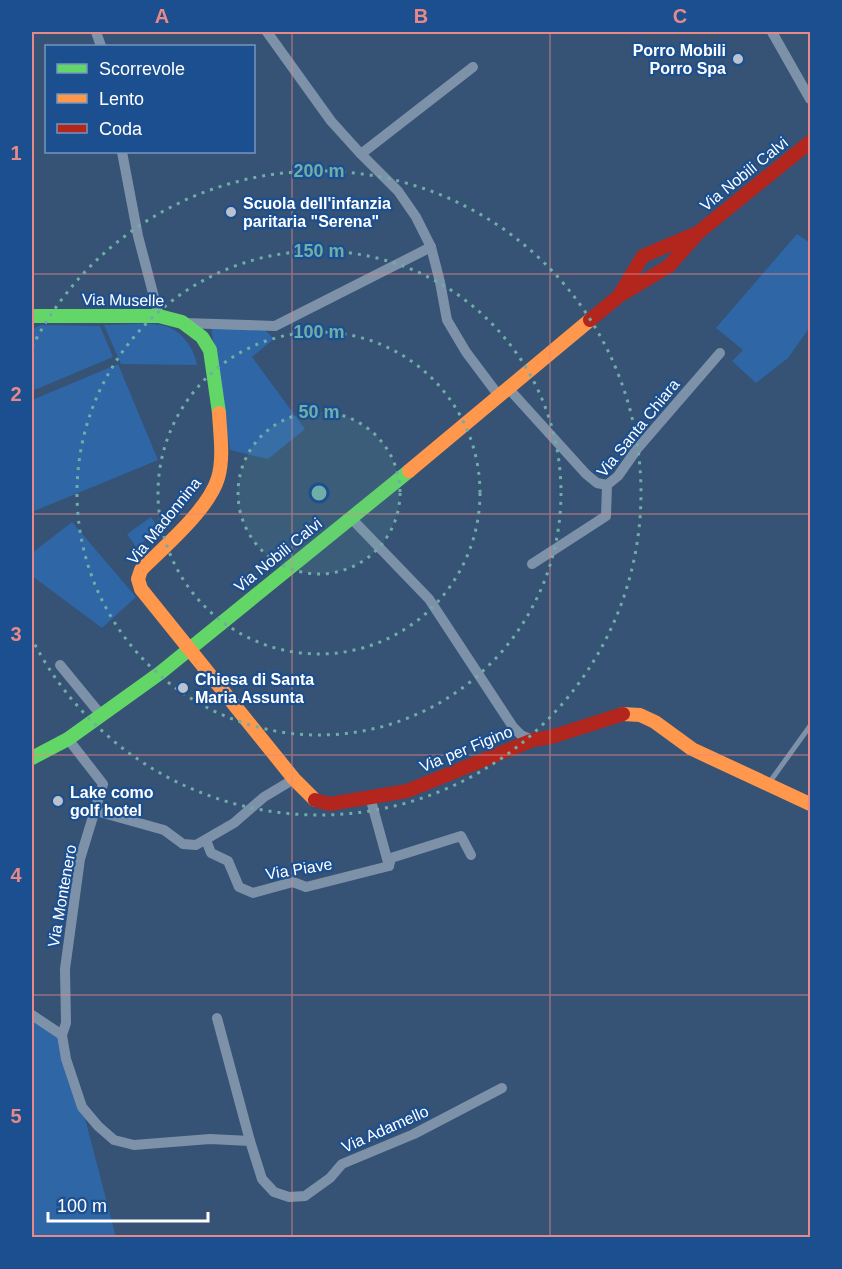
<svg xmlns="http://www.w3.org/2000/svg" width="842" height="1269" font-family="Helvetica,sans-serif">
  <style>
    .green { fill: #2f66a5 }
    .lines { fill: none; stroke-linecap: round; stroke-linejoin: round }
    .lane { stroke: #7d92a8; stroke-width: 5 }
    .street { stroke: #7d92a8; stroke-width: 10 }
    .fast { stroke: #63d668; stroke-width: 14 }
    .slow { stroke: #ff974d; stroke-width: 14 }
    .jam { stroke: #b3261e; stroke-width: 14 }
    .grid { fill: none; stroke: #e88989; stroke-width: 1.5; stroke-opacity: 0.55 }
    .ring { fill: none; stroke: #6fada8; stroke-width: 3; stroke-dasharray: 3 6 }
    .poi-dot { fill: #b9c2ce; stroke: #1b4f8f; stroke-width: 2 }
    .labels { text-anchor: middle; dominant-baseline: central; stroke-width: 4.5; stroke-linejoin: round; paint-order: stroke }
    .poi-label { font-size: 16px; font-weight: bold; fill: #fff; stroke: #1b4f8f; text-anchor: start }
    .street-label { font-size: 16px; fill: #fff; stroke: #1b4f8f }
    .centre { fill: #6fada8; stroke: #1b4f8f; stroke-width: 3 }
    .ring-label { font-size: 18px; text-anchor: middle; font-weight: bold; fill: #6fada8; stroke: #1b4f8f; stroke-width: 4.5; stroke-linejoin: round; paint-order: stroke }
    .neatline { fill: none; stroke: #e88989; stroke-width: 2 }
    .grid-label { font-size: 20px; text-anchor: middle; font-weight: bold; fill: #e88989 }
  </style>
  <rect width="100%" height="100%" fill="#365274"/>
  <g class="green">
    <polygon points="797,234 810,243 810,327 788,358 756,383 732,361 743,350 716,328"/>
    <polygon points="41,325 100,326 113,357 32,391 32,329"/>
    <path d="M104,325c18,0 39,-3 57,0 19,3 33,22 36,40l-76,-1z"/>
    <polygon points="211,327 265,330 274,339 252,357 305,429 268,459 230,450"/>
    <polygon points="118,364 158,460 32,512 32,400"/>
    <polygon points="151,517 160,530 136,547 127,534"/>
    <polygon points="72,522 136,597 102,628 32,576 32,553"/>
    <polygon points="32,1018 62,1040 82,1107 116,1237 32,1237"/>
  </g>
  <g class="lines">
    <polyline class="lane" points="769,783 810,726"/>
    <g class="street">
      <polyline points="96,32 101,46"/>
      <polyline points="267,32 331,121 359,152 398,191 416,217 431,247 440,282 447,320 466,352 499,396"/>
      <polyline points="772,32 810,99"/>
      <polyline points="122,152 138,236 159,316"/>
      <polyline points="361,154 473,67"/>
      <polyline points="184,323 275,326 431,247"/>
      <polyline points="509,389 586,474 597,483 607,485"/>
      <polyline points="607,485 618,476 637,449 720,353"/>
      <polyline points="350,517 429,599 513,727 521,735 533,740"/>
      <polyline points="532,564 606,516 607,485"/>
      <polyline points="60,665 101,715"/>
      <polyline points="370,797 389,866"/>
      <polyline points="96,811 164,830 183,844 196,845 234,823 264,797 294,779"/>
      <polyline points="206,840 211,853 228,861 239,887 253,893 293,882 306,887 389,866 391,858 461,836 471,855"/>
      <polyline points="32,1015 62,1035 66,1059 82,1107 98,1126 114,1140 134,1145 210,1139 250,1141 262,1179 274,1192 289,1197 305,1196 330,1178 342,1164 414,1134 502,1088"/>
      <polyline points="217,1018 250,1141"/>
      <polyline points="62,1035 66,1023 65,969 80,859 103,784 68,739"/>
    </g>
    <g class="fast">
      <polyline points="32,316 159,316 182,322 202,337 210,350 219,413"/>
      <polyline points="32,758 68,739 160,673 409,471"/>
    </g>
    <g class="slow">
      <path d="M219,413c1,20 5,45 -1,65 -9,31 -54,69 -77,92l-3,9 3,10 153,190 21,21"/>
      <polyline points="409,471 590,320"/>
      <polyline points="623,714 640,715 655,722 692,749 810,804"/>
    </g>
    <g class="jam">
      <polyline points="620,294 643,256 695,234"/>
      <polyline points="590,320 619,296 669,266 699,232 810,142"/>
      <polyline points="315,800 330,804 407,791 533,740 551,737 623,714"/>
    </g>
  </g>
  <path class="grid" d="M292,32v1206M550,32v1206M32,274h778M32,514h778M32,755h778M32,995h778"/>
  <circle cx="319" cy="493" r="81" fill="#6fada8" fill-opacity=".12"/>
  <g class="ring">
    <circle cx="319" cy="493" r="81"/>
    <circle cx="319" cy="493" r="161"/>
    <circle cx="319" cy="493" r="242"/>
    <path d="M32 347A322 322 0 1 1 32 639"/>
  </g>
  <g class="poi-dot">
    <circle cx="738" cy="59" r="6"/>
    <circle cx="231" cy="212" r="6"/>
    <circle cx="183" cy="688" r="6"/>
    <circle cx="58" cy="801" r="6"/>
  </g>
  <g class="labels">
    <g class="poi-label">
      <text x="726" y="50" text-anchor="end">Porro Mobili<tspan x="726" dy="18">Porro Spa</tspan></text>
      <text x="243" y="203">Scuola dell'infanzia<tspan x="243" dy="18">paritaria "Serena"</tspan></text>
      <text x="195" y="679">Chiesa di Santa<tspan x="195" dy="18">Maria Assunta</tspan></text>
      <text x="70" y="792">Lake como<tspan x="70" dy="18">golf hotel</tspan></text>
    </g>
    <g class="street-label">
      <text transform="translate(744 174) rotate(-39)">Via Nobili Calvi</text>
      <text transform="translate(123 300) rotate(1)">Via Muselle</text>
      <text transform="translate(638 428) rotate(-51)">Via Santa Chiara</text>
      <text transform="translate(164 521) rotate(-51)">Via Madonnina</text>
      <text transform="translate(278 555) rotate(-39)">Via Nobili Calvi</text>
      <text transform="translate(466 749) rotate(-22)">Via per Figino</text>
      <text transform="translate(299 869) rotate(-9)">Via Piave</text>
      <text transform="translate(62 896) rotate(-80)">Via Montenero</text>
      <text transform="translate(385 1129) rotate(-24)">Via Adamello</text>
    </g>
  </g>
  <circle cx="319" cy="493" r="9" class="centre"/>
  <g class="ring-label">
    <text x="319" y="177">200 m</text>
    <text x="319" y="257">150 m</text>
    <text x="319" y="338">100 m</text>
    <text x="319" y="418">50 m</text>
  </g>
  <rect width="842" height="1269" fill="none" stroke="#1b4f8f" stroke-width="66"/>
  <rect x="45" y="45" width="210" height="108" fill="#1b4f8f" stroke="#7695bc" stroke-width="1.5"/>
  <rect x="57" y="64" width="30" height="9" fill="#63d668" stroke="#7695bc" stroke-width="1.5"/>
  <text x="99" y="75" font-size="18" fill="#ffffff">Scorrevole</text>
  <rect x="57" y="94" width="30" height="9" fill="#ff974d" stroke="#7695bc" stroke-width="1.5"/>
  <text x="99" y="105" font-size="18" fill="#ffffff">Lento</text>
  <rect x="57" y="124" width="30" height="9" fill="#b3261e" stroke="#7695bc" stroke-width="1.5"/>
  <text x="99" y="135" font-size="18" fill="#ffffff">Coda</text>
  <path d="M48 1212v9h160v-9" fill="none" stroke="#ffffff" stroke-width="3"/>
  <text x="57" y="1212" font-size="18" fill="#ffffff" stroke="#1b4f8f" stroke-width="4.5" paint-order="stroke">100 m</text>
  <rect x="33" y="33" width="776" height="1203" class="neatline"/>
  <g class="grid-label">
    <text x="162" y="23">A</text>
    <text x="421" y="23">B</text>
    <text x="680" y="23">C</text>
    <text x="16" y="160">1</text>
    <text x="16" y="401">2</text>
    <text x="16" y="641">3</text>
    <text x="16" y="882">4</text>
    <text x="16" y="1123">5</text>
  </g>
</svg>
